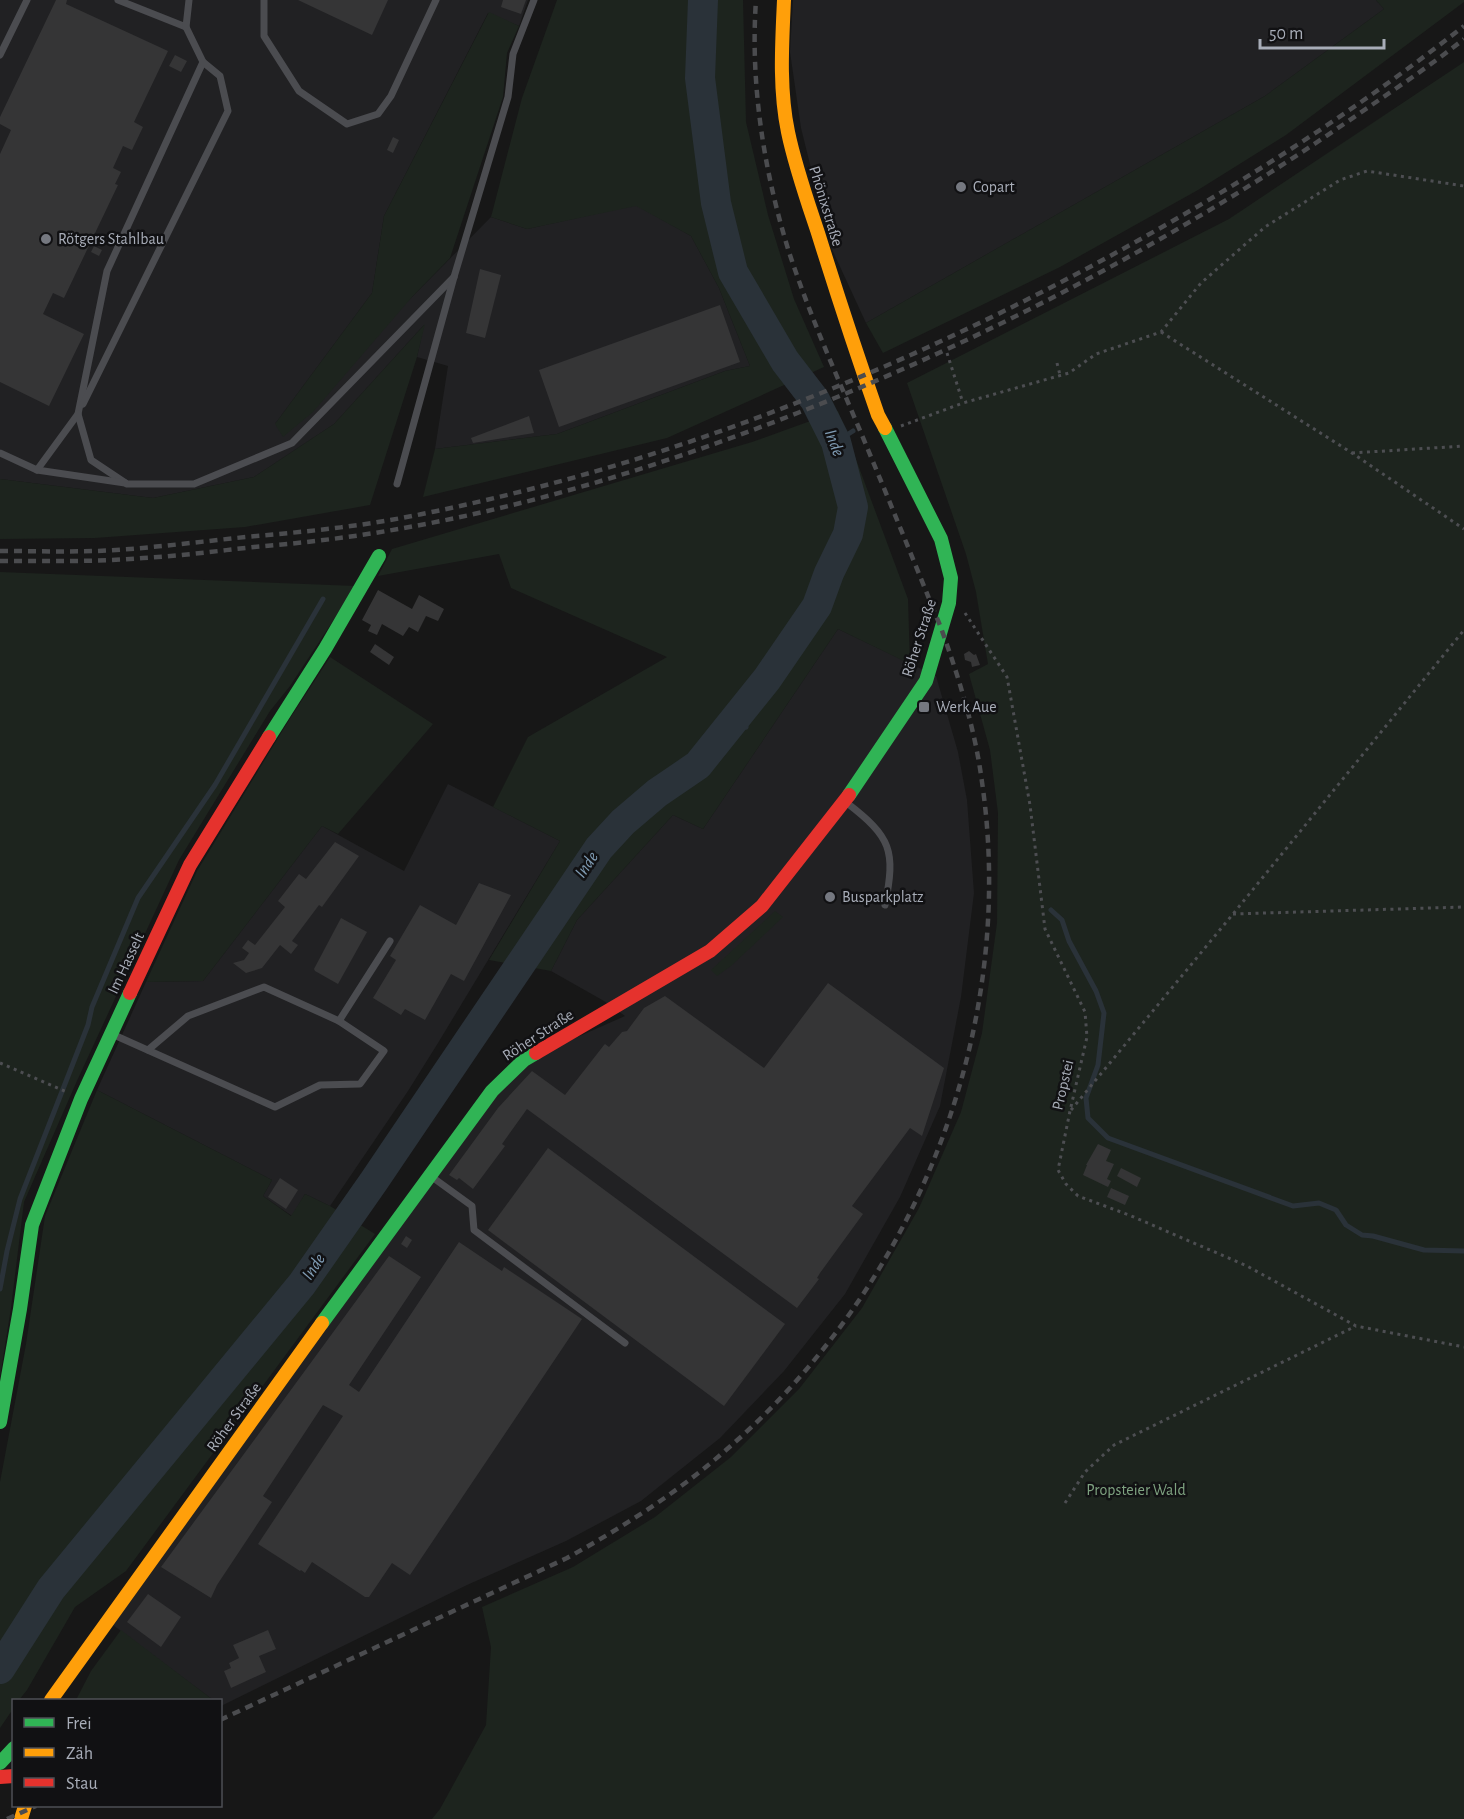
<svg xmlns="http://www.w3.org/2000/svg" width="1464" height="1819" font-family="'Alegreya Sans',sans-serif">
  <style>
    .built { fill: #212123 }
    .green { fill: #1d241e }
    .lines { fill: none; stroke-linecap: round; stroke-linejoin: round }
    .stream { stroke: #2a3239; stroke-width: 5 }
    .river { stroke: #2a3239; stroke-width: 30 }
    .building { fill: #353536 }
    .path { stroke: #4d4e52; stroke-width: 3; stroke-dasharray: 3 4.5; stroke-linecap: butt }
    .lane { stroke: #4b4c50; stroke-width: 7 }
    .fast { stroke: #30b455; stroke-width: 14 }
    .slow { stroke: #ff9f0a; stroke-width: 14 }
    .jam { stroke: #e5322d; stroke-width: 14 }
    .rail { stroke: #4b4c4f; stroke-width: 4.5; stroke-dasharray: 8 6; stroke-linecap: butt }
    .poi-dot { fill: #757880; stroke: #111113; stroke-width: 2 }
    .labels { text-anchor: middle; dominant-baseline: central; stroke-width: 5; stroke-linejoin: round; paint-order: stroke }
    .poi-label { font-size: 16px; fill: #a8adb8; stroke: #111113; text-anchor: start }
    .street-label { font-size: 16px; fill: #a8adb8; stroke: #111113 }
    .park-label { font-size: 16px; fill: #7fa381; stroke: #111113 }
    .water-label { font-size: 18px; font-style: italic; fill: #7f9bb3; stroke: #111113 }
  </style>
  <rect width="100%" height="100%" fill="#171717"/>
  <g class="built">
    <polygon points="0,0 528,0 519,26 488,13 384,216 372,293 275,424 412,297 491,217 527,229 636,205 691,236 719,288 750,366 725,371 557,434 435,449 448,366 417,357 424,325 334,424 254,477 153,498 0,479"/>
    <polygon points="793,0 1376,0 1384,9 1265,96 866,323 830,245 801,128 790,52"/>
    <polygon points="838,629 936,676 958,752 967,800 974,893 961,997 940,1106 900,1197 845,1294 784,1371 720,1438 641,1501 566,1541 467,1585 221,1706 220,1700 213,1700 113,1625 496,1093 527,1065 564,1043 625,1016 604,1001 551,971 577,920 673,815 703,829"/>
    <polygon points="448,784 560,841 438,1043 408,1091 330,1206 305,1194 292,1216 263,1196 272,1180 97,1090 146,982 203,981 322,826 404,871"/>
  </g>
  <g class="green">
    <polygon points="557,0 743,0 746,122 768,215 794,299 824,367 667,438 423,497 435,449 557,434 725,371 750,366 719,288 691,236 636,206 527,229 491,217 522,98"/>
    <polygon points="1376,0 1464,0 1464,2 1286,135 1198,190 1060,267 883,353 866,323 1265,96 1384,9"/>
    <polygon points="489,12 519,26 507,53 503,97 450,258 412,297 313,412 283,437 275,424 372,293 384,216"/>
    <polygon points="1464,62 1464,1819 432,1819 440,1809 486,1725 491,1647 482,1607 573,1567 655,1517 731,1457 799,1389 862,1308 919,1208 961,1112 982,1033 997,923 998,813 990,750 969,674 988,664 976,592 966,554 907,383 1229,219"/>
    <polygon points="425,324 417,357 370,505 245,527 95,538 0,539 0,479 153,498 254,477 334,424"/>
    <polygon points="838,411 908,599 910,664 838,629 703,829 673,815 577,920 551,971 489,960 560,841 493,807 528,737 667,657 511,588 499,554 378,576 392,549 752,442"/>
    <polygon points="0,572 356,586 290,686 270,711 179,860 76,1083 24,1202 11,1308 0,1377"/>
    <polygon points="330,657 433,724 338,834 322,826 203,981 146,982 197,871 289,720"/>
    <polygon points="775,911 783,917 731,966 717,976 711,970"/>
    <polygon points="97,1090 272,1180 263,1196 291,1216 305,1194 330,1206 375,1234 126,1571 75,1607 27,1690 19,1700 14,1700 13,1709 0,1728 0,1482 26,1344 45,1216"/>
    <polygon points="121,1630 213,1700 76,1700 91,1671"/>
  </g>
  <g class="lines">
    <g class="stream">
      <polyline points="836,442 853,431"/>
      <polyline points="734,719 746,727"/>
      <polyline points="1051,910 1062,920 1069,941 1096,991 1104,1013 1098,1065 1086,1098 1088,1118 1108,1138 1293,1206 1319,1203 1336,1210 1346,1225 1362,1235 1373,1236 1424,1250 1464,1251"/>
      <polyline points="0,1289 7,1251 20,1199 88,1025 92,1007 138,898 215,785 323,599"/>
    </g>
    <polyline class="river" points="0,1669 51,1589 302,1284 374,1181 599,848 623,822 657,793 698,765 767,679 817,606 829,573 848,534 853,507 836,442 815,400 785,361 733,272 716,203 700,78 703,0"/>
  </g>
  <g class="building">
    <polygon points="56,0 67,0 66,4 168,51 134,122 143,127 132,150 123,146 113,168 121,172 115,184 118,185 64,298 53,293 43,314 84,334 49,406 0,382 0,154 11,130 0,124 0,117"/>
    <polygon points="298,0 388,0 372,35"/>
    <polygon points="503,0 526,0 521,14 501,7"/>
    <polygon points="175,55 187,61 181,72 169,66"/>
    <polygon points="393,137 399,140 393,153 387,150"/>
    <polygon points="94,246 102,250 99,256 91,252"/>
    <polygon points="480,269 501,275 485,338 466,333"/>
    <polygon points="720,305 740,362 559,427 539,370"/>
    <polygon points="529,416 534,433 473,443 471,438"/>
    <polygon points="378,590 412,609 419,595 444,609 438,621 426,616 418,632 409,627 403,636 382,624 377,635 368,631 371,625 362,620"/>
    <polygon points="375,644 394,657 389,665 370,652"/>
    <polygon points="969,651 974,655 976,654 980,665 972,667 971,662 965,660 964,654"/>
    <polygon points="335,842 359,856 322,907 319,905 292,941 298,945 291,954 280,945 262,968 246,973 233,963 244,960 249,953 242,948 248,940 255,945 285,907 278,901 299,874 306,879"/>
    <polygon points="479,883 511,895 464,981 451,974 425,1020 405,1009 401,1015 373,998 396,960 390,956 420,905 456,925"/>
    <polygon points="341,918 367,932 338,984 315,971 314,969"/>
    <polygon points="828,983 944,1068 922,1136 910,1128 852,1206 863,1214 820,1273 817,1278 819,1279 797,1308 527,1109 502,1144 505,1146 473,1189 459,1178 457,1180 449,1175 498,1108 532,1071 565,1095 604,1045 605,1044 609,1047 622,1032 627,1031 644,1008 665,996 764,1068"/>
    <polygon points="1098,1144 1111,1150 1106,1161 1114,1164 1107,1179 1111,1181 1108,1187 1083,1175 1087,1165 1086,1165"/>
    <polygon points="548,1148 785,1324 724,1406 488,1230"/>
    <polygon points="1121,1168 1141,1178 1137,1187 1117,1176"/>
    <polygon points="280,1178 298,1190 286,1209 268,1197"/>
    <polygon points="1111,1188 1129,1196 1125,1205 1107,1197"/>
    <polygon points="406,1236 412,1240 407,1248 401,1244"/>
    <polygon points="459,1242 502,1271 504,1267 582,1319 410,1575 392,1563 369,1597 365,1597 312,1562 305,1573 301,1570 300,1571 258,1544 343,1416 323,1405 263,1496 272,1502 270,1505 217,1585 211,1598 161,1567 389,1256 421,1277 349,1385 359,1392"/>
    <polygon points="148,1594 181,1617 161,1647 127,1622"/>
    <polygon points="268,1630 276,1649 259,1656 266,1672 231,1688 224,1671 231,1668 229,1663 239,1658 233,1645"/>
  </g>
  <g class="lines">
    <g class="path">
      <polyline points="1161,332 1352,453 1464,529"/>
      <polyline points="947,353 963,403"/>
      <polyline points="1057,363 1060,375"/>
      <polyline points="901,426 963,403 1069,373 1096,354 1161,332 1201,283 1265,227 1340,180 1367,171 1464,186"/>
      <polyline points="1352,453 1464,446"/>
      <polyline points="965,613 1007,677 1030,805 1045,929 1085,1012 1087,1037 1070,1111 1058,1170 1066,1184 1078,1196 1129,1215 1247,1266 1356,1326 1464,1347"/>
      <polyline points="1233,914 1464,907"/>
      <polyline points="0,1063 67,1092"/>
      <polyline points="1071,1110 1233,914 1464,630"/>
      <polyline points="1065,1503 1085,1472 1114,1445 1356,1326"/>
    </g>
    <g class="lane">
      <polyline points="118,0 186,27"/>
      <polyline points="264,0 264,36 299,91 347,124 378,114 391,96 436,0"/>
      <polyline points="0,55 27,0"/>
      <polyline points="203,62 107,271 78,414 91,460 127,484 194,484 292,443 454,277"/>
      <polyline points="83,404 228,111 220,76 203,62 186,27 189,0"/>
      <polyline points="0,453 37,470 125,483"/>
      <polyline points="37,470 78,414"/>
      <polyline points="397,484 454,277 508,97 513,54 534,0"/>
      <path d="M847,803c44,34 49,47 38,102"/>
      <polyline points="114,1035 275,1107 320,1085 360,1084 384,1051 339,1021 390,941"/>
      <polyline points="148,1050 188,1016 264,987 339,1021"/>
      <polyline points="432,1177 472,1206 474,1230 625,1343"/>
    </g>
    <g class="fast">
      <polyline points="269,737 325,649 379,556"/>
      <polyline points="849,795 926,681 949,603 951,578 941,539 885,428"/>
      <polyline points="322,1323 492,1091 524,1060 536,1053"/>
      <polyline points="0,1422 20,1309 32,1225 81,1099 130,993"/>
      <polyline points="0,1763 14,1748"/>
    </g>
    <g class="slow">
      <path d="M784,0c-2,44 -5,89 4,132 7,34 19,68 30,101 19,61 39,122 60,182l7,13"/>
      <polyline points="51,1700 322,1323"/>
      <polyline points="21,1819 25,1806"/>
    </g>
    <g class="jam">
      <polyline points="130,993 190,865 269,737"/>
      <polyline points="536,1053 710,951 762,906 849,795"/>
      <polyline points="0,1777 14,1776"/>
    </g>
    <g class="rail">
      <path d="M0,551c32,0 64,1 96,0 50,-2 100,-9 150,-14 56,-5 111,-10 166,-21 255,-50 500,-149 727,-276 113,-63 223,-134 325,-214"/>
      <path d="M0,561c48,0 96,1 143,-3 37,-2 74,-7 111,-11 50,-4 100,-10 150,-19 136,-24 268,-66 396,-116 198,-78 385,-178 560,-299 35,-24 70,-47 104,-74"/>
      <path d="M220,1720l347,-162c56,-31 110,-65 159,-108 189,-162 292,-420 256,-668 -7,-53 -23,-104 -41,-154 -28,-69 -56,-138 -85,-207 -24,-56 -48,-111 -67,-169 -25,-80 -39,-168 -33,-252"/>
      <polyline points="7,1819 36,1806"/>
    </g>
  </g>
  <g class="poi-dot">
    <circle cx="961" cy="187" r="6"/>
    <circle cx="46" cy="239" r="6"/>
    <rect x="918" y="701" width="12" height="12" rx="3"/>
    <circle cx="830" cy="897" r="6"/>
  </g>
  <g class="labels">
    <g class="poi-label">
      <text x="973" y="187">Copart</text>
      <text x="58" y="239">Rötgers Stahlbau</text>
      <text x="936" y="707">Werk Aue</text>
      <text x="842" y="897">Busparkplatz</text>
    </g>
    <g class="street-label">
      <text transform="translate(826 206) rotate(73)">Phönixstraße</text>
      <text transform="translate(919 638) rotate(-72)">Röher Straße</text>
      <text transform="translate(126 963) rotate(-65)">Im Hasselt</text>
      <text transform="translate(538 1035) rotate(-33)">Röher Straße</text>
      <text transform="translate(1063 1085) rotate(-77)">Propstei</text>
      <text transform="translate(234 1417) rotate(-54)">Röher Straße</text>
    </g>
    <g class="park-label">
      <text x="1136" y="1490">Propsteier Wald</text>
    </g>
    <g class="water-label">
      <text transform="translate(834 443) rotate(69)">Inde</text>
      <text transform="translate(587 865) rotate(-55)">Inde</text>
      <text transform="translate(314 1267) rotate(-56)">Inde</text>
    </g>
  </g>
  <rect x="12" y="1699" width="210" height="108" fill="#111113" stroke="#4d4f55" stroke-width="1.5"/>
  <rect x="24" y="1718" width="30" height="9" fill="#30b455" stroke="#4d4f55" stroke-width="1.5"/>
  <text x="66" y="1729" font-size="18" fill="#a8adb8">Frei</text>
  <rect x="24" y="1748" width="30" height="9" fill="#ff9f0a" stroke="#4d4f55" stroke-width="1.5"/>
  <text x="66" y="1759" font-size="18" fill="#a8adb8">Zäh</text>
  <rect x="24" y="1778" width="30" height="9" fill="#e5322d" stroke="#4d4f55" stroke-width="1.5"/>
  <text x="66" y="1789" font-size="18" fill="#a8adb8">Stau</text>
  <path d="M1260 39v9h124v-9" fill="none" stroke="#a8adb8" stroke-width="3"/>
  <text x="1269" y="39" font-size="18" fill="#a8adb8" stroke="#111113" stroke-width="4.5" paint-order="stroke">50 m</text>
</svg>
